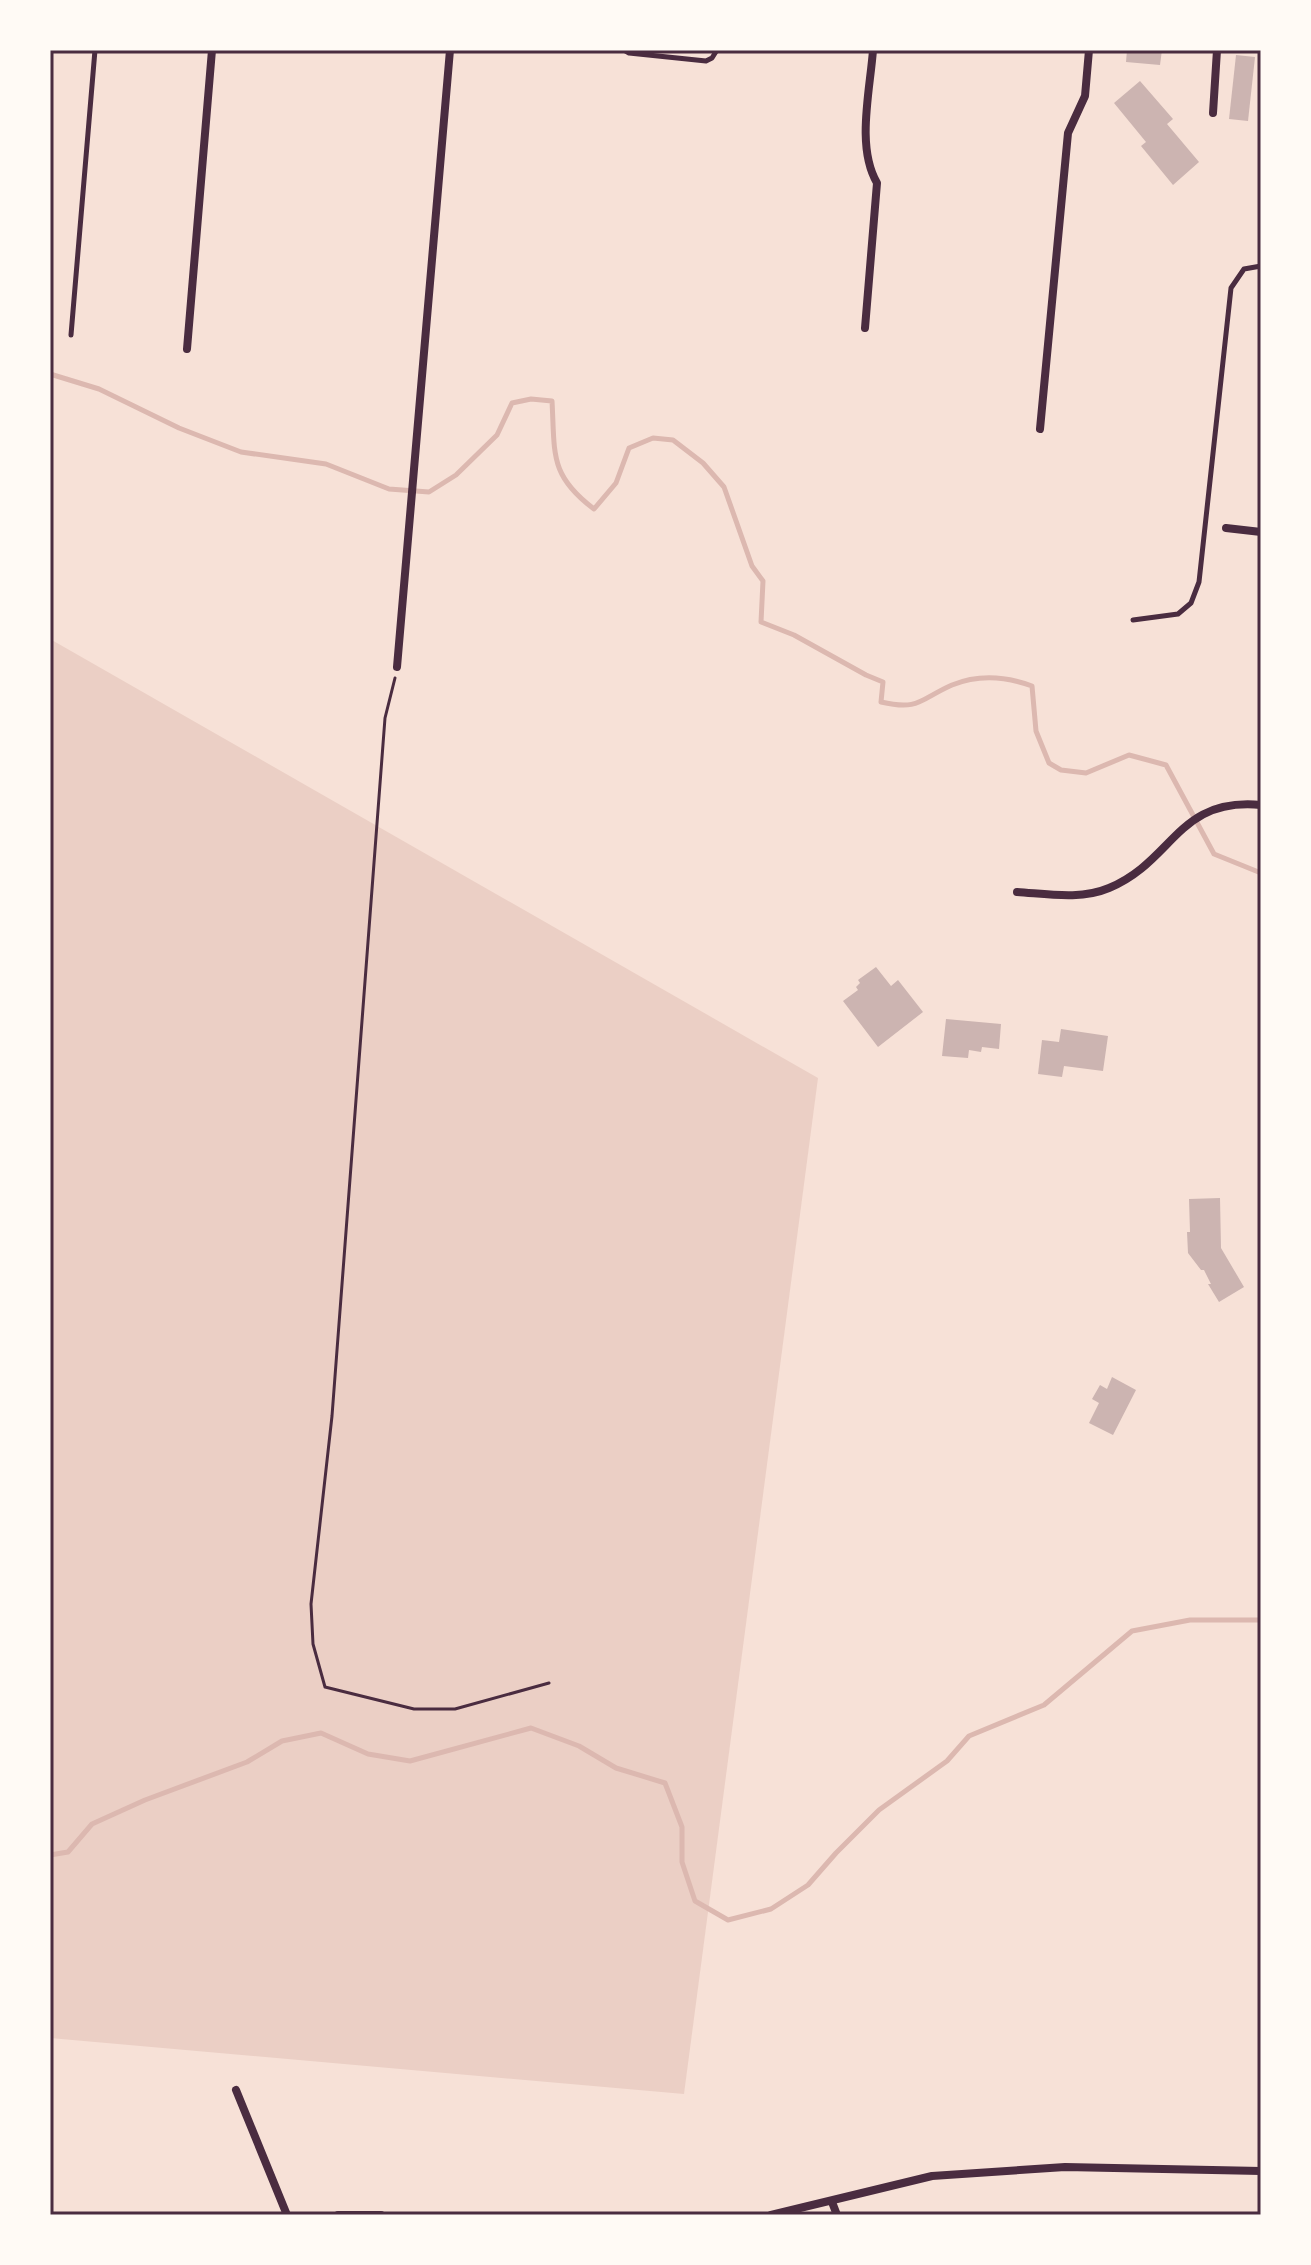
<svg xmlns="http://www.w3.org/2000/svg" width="1311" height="2265" font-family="'Exo 2',sans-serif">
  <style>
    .green { fill: #ebcfc5 }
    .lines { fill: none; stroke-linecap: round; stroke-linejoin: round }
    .stream { stroke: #dcb8b0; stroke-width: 5 }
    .building { fill: #ccb4b1 }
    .path { stroke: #4a2c40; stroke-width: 3 }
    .service { stroke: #4a2c40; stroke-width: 5 }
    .minor { stroke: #4a2c40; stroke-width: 8 }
    .neatline { fill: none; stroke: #4a2c40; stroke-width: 3 }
  </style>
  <rect width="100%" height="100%" fill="#f7e1d7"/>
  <polygon class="green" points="50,639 818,1078 684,2094 50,2038"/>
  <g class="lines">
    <g class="stream">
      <path d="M50,374l49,15 80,39 62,24 85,12 63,25 40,3 27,-17 41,-40 15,-32 19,-4 21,2c3,53 -3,74 42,108l22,-26 13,-35 24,-10 20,2 30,23 21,24 28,79 11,15 -2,41 33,13 72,40 17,7 -2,20c39,9 39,-3 71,-17 27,-11 53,-9 80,1l4,45 13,32 12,7 25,3 43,-18 37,10 48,89 47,19"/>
      <polyline points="50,1855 68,1852 92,1824 145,1800 247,1762 282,1741 321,1733 368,1754 410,1761 531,1728 579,1746 616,1768 665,1783 682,1827 682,1862 695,1901 728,1920 771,1909 808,1885 836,1853 879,1810 947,1761 969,1736 1044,1705 1132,1631 1190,1620 1261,1620"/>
    </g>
  </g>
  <g class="building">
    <polygon points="1127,50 1162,50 1160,65 1126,62"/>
    <polygon points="1236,55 1255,57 1248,121 1229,119"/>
    <polygon points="1140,81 1173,119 1167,124 1199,162 1173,185 1141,146 1146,142 1114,103"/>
    <polygon points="876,967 891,986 898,980 923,1012 878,1047 843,1001 858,990 856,987 860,983 858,980"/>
    <polygon points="946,1019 1001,1024 999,1049 982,1047 981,1052 969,1050 968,1058 942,1056"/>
    <polygon points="1061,1029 1108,1036 1103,1071 1064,1066 1062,1077 1038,1074 1042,1040 1059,1042"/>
    <polygon points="1220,1198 1221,1248 1244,1287 1219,1302 1208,1284 1211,1284 1204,1270 1201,1270 1188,1253 1187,1232 1190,1232 1189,1199"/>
    <polygon points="1112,1377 1136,1390 1113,1435 1089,1423 1099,1403 1092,1399 1100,1385 1107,1389"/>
  </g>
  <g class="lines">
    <polyline class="path" points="395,678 385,718 332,1416 311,1604 313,1644 325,1687 414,1709 455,1709 549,1683"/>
    <g class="service">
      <polyline points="624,50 629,53 706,61 712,58 717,50"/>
      <polyline points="71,335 95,50"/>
      <polyline points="1133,620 1178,614 1191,603 1199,582 1231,288 1244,269 1261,266"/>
    </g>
    <g class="minor">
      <polyline points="1213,113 1217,50"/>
      <path d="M865,328l12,-145c-21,-36 -7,-92 -4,-133"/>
      <polyline points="187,349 212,50"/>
      <polyline points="1040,429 1068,133 1085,96 1089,50"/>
      <polyline points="1226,528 1261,532"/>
      <polyline points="397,667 450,50"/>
      <path d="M1017,892c31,2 64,8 92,-4 65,-27 68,-91 152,-83"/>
      <polyline points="236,2090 287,2215"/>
      <polyline points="832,2202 837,2215"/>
      <polyline points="338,2215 381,2215"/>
      <polyline points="771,2215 932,2176 1065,2167 1261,2171"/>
    </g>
  </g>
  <rect width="1311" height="2265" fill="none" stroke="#fffaf5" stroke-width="104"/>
  <rect x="52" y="52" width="1207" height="2161" class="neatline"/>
</svg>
